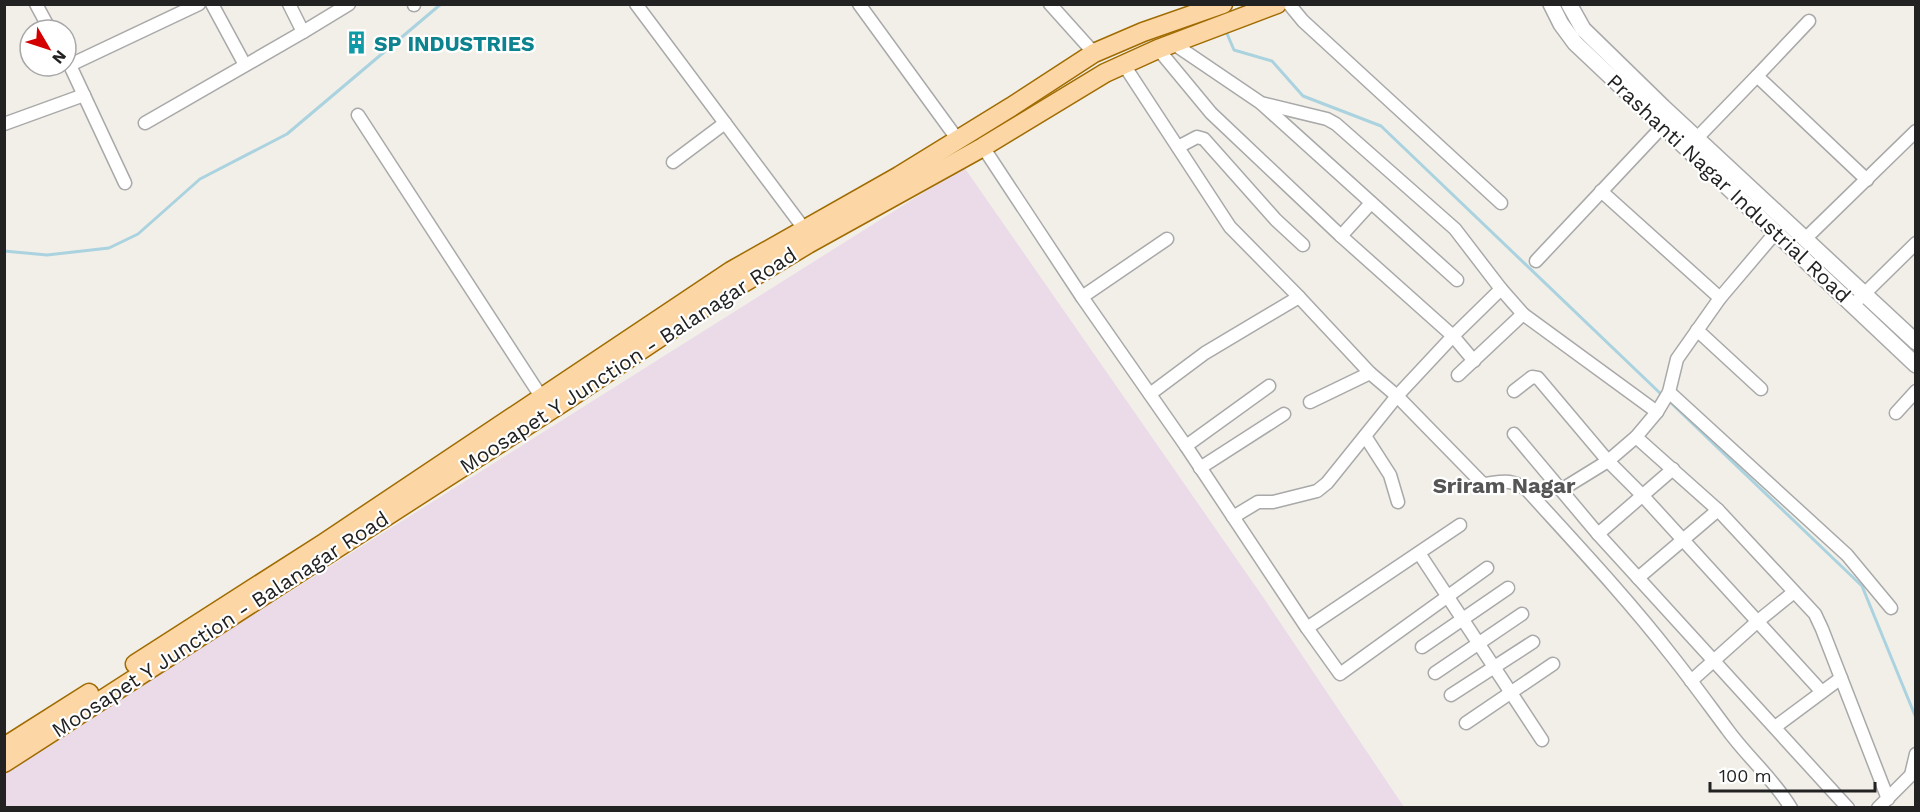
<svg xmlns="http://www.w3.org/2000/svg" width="1920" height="812" font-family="'Work Sans',sans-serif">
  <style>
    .industrial { fill: #ebdbe8 }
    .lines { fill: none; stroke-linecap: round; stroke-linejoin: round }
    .stream { stroke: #aad3df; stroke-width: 3 }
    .minor-casing { stroke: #a9a9a9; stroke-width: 15 }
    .tertiary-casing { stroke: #a9a9a9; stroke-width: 18 }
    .primary-casing { stroke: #a06b00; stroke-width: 21 }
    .minor { stroke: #fff; stroke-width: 12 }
    .tertiary { stroke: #fff; stroke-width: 15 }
    .primary { stroke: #fcd6a4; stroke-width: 18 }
    .labels { text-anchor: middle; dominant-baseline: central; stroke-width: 4.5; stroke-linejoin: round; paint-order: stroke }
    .culture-label { font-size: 21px; font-weight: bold; fill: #0d838f; stroke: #fff; text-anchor: start }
    .street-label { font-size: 21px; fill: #222; stroke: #fff }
    .neighbourhood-label { font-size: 22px; font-weight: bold; fill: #555; stroke: #fff }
  </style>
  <rect width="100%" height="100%" fill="#f2efe9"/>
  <polygon class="industrial" points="964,167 1263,597 1404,807 5,808 5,771"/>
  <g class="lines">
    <g class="stream">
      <polyline points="1225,29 1234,50 1272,61 1303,96 1381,126 1662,395"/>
      <polyline points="4,251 47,255 109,248 138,234 200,179 287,134 441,4"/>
      <polyline points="1669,401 1862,586 1916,718"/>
    </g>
    <defs>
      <g id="minor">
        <polyline points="36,4 50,30"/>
        <polyline points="212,4 245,65"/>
        <polyline points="414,4 414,5"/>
        <polyline points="636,4 805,230"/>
        <polyline points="859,4 958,140"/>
        <polyline points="1050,4 1094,53"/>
        <polyline points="1289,4 1303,21 1501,203"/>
        <polyline points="303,32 349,4"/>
        <polyline points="1174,44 1261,103 1327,119 1336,124 1455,229 1501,289 1523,314 1657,412"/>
        <polyline points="1158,49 1211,113 1341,236 1453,336 1474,361"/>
        <polyline points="67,59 125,183"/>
        <polyline points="70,65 199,4"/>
        <path d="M1124,65l106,162 69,70 71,76 27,23 86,88c19,-2 28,-6 44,6 49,54 100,108 145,166 19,24 37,49 55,73 20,28 46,49 64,79"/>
        <polyline points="1757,76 1809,21"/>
        <polyline points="1262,104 1457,280"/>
        <polyline points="358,115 542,398"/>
        <polyline points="145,123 303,32 289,4"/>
        <polyline points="4,124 84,95"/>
        <polyline points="1697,138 1757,76 1867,180"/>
        <polyline points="983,147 1082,297 1167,239"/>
        <polyline points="1178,147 1197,137 1204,139 1276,220 1303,245"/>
        <polyline points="673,162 725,123"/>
        <polyline points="1601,191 1720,298"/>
        <polyline points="1341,236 1371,203"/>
        <polyline points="1805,239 1916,131"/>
        <polyline points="1536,261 1662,127"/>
        <polyline points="1082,297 1186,446 1307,628 1340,674 1487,568"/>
        <polyline points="1853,305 1916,243"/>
        <polyline points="1697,330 1761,389"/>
        <polyline points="1458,375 1523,314"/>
        <polyline points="1514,391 1532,377 1538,378 1608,461 1642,495 1821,691"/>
        <polyline points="1669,392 1847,555 1891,608"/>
        <polyline points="1150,394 1205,353 1299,297"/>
        <polyline points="1310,402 1370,373"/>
        <polyline points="1896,413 1916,391"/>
        <polyline points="1514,434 1598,534 1848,808"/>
        <polyline points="1365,436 1390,475 1398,502"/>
        <polyline points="1636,437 1718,510 1815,614 1822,629 1888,799"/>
        <polyline points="1186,446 1269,386"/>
        <polyline points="1200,468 1284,414"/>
        <polyline points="1561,490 1608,461 1636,437 1657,412 1669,392 1677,359 1720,298 1776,232"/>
        <polyline points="1233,517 1258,502 1273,502 1317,491 1327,483 1397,396 1453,336 1501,289"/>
        <polyline points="1598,534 1673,469"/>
        <polyline points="1419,553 1542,740"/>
        <polyline points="1638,578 1718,510"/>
        <polyline points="1307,628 1460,525"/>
        <polyline points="1422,647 1508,588"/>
        <polyline points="1435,673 1522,614"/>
        <polyline points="1691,681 1758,621 1794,592"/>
        <polyline points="1451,695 1533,642"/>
        <polyline points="1466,723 1553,664"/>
        <polyline points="1775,727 1841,678"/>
        <polyline points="1878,808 1911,775 1916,754"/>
      </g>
      <g id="tertiary">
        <polyline points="1551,4 1561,24 1575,43 1916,365"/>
        <polyline points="1569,4 1583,29 1663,107 1916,342"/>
      </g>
      <g id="primary">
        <polyline points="135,664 324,543 731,271 899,176 1011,107 1094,53 1143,32 1223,4"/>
        <polyline points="4,747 89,693"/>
        <polyline points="4,763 565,401 720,297 808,244 983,147 1105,73 1158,49 1277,4"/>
      </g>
    </defs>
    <use href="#minor" class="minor-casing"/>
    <use href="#tertiary" class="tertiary-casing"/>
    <use href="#primary" class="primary-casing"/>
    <use href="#minor" class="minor"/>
    <use href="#tertiary" class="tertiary"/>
    <use href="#primary" class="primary"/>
  </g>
  <defs>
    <symbol id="building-bare" viewBox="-9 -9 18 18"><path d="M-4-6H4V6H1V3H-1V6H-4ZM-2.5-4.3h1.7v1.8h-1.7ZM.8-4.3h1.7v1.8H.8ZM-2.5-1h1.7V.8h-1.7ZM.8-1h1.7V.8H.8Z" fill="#0f9aa8" stroke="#fff" stroke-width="2.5" paint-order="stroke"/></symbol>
  </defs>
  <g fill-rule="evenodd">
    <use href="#building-bare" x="340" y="26" width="33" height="33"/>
  </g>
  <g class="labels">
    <g class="culture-label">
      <text x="374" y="43">SP INDUSTRIES</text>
    </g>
    <g class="street-label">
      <text transform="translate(1729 188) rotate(43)">Prashanti Nagar Industrial Road</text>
      <text transform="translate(628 360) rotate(-33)">Moosapet Y Junction - Balanagar Road</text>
      <text transform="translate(220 624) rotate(-33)">Moosapet Y Junction - Balanagar Road</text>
    </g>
    <g class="neighbourhood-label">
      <text x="1504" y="485">Sriram Nagar</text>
    </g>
  </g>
  <rect width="1920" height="812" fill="none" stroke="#222222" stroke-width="12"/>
  <g transform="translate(48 48) rotate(129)"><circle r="28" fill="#ffffff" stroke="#a7a7a7" stroke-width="1.5"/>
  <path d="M0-4.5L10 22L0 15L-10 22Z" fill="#d40000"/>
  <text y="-9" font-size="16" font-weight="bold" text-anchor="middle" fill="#222222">N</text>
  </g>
  <path d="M1710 782v9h165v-9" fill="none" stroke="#222222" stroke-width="3"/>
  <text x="1719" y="782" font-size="18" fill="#222222" stroke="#ffffff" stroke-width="4.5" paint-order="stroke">100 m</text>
</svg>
